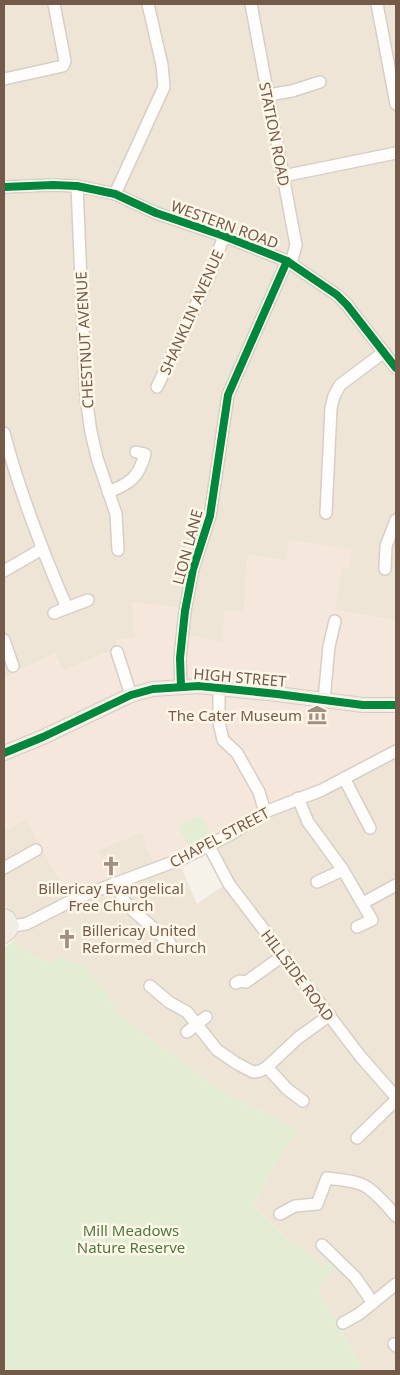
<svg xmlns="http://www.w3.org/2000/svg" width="400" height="1375" font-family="'Noto Sans',sans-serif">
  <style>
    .residential { fill: #efe5d6 }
    .commercial { fill: #f6e7dc }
    .green { fill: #e2edd4 }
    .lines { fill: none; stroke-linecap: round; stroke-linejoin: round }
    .minor-casing { stroke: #d5cfc7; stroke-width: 14 }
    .major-casing { stroke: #d5ccc5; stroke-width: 16 }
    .minor { stroke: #fefdfc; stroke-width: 11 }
    .major { stroke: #f2ede4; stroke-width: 14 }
    .cycleway-casing { stroke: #fff7e9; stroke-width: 11 }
    .cycleway { stroke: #00873e; stroke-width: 8 }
    .labels { text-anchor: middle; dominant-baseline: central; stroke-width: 5; stroke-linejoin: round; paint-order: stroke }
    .street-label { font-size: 15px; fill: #745a49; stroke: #fff7e9 }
    .poi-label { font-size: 15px; fill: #745a49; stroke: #fff7e9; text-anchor: end }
    .park-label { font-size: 15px; fill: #507942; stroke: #fff7e9 }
  </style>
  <rect width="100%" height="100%" fill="#f6f2e9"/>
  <g class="residential">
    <polygon points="4,4 396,4 396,622 383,618 334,610 342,567 290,540 287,561 248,554 244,612 223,643 185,634 185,609 133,602 135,638 116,640 118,648 63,671 55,654 4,677"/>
    <polygon points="396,751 396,1371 364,1371 294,1246 253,1205 274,1165 297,1131 274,1117 230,1097 118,1015 108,994 24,950 15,940 11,916 4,903 4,831 26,819 62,885 70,897 69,909 114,889 180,865 197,904 223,886 232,878 218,847 249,828"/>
    <polygon points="142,832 145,838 146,847 155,863 122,875 111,854 101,858 97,850"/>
  </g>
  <polygon class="commercial" points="290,540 352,549 348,568 342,567 334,610 383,618 396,622 396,751 249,828 218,847 201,815 194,818 190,850 156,865 146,847 145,838 142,832 97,850 101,858 111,853 122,875 70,897 62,885 26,819 4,831 4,677 55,654 63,671 118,648 116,640 135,637 132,602 181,608 185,634 222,642 225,611 244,611 248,554 287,561"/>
  <g class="green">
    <polygon points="201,815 214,838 190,850 178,826"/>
    <polygon points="15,940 24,950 48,963 62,957 84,967 108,994 118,1015 230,1097 274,1117 298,1131 274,1165 253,1205 294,1246 299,1245 323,1267 327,1263 332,1262 337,1267 317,1287 364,1371 4,1371 4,948"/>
  </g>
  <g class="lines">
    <defs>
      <g id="minor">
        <polyline points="251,4 296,245 291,263"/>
        <polyline points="377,4 396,104"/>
        <polyline points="4,79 63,66 65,61 54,4"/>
        <polyline points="268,95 292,91 320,82"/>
        <polyline points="283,176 396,153"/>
        <polyline points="77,186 86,398 91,432 97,458 116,514 118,550"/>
        <polyline points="4,187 53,185 77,186 115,194 156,213 224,236 287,261 337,295 347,305 396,368"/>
        <polyline points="115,194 164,87 162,65 148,4"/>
        <polyline points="157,387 209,277 224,236"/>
        <path d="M4,433c16,61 38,117 63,175l21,-8"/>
        <path d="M108,492c22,-8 31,-15 37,-38l-9,-2"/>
        <polyline points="326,513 331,408 334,396 340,385 384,352"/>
        <polyline points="385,569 386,546 396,520"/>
        <polyline points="4,571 42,549"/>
        <polyline points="54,613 67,608"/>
        <polyline points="4,640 13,666"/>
        <polyline points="117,652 131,695"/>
        <polyline points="181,686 180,658 185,611 193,569 210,516 228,395 287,261"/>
        <polyline points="219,688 219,722 223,740 237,753 259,792 265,812"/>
        <polyline points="324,700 329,646 335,621"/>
        <polyline points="344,778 370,828"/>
        <polyline points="298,798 308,822 343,870 372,920 357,927"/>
        <polyline points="209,846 229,884 360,1056 396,1097"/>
        <polyline points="4,868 36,850"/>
        <polyline points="317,882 343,870"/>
        <polyline points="114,883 128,906 170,943"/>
        <polyline points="363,903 396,885"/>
        <polyline points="12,926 26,924 79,897 184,858 231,834 265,812 322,790 396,751"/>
        <polyline points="236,983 240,981 246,982 284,955"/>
        <polyline points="150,986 169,1002 187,1012 217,1050 236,1063 253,1072 260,1071 267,1067 298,1038 330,1015"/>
        <polyline points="187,1032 206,1017"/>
        <polyline points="267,1067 287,1089 303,1101"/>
        <polyline points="357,1138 396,1100"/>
        <path d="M280,1214l15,-8 22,-2 10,-26c12,2 27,2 38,8 12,7 22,20 31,30"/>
        <polyline points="322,1245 355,1277 373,1303"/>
        <polyline points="343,1323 359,1314 396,1284"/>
        <polyline points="394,1344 396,1346"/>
      </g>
      <g id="major">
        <polyline points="4,753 43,737 131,695 153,689 199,686 277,694 363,705 396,705"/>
        <polyline points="4,916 8,918 12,926 9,932 4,936"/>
      </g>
    </defs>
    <use href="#minor" class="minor-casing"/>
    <use href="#major" class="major-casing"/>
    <use href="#minor" class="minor"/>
    <use href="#major" class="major"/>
    <defs>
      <g id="cycleway">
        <polyline points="4,187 53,185 77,186 115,194 156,213 224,236 287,261 337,295 347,305 396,368"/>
        <polyline points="181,686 180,658 185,611 193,569 210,516 228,395 287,261"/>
        <polyline points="4,753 43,737 131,695 153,689 199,686 277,694 363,705 396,705"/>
      </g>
    </defs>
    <use href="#cycleway" class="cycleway-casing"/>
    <use href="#cycleway" class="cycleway"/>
  </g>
  <defs>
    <symbol id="museum-bare" viewBox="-9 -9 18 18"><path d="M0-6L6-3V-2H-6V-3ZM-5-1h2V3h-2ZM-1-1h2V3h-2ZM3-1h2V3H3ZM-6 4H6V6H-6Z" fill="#a28f81" stroke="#fff7e9" stroke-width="2.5" paint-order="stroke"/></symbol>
    <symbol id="church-bare" viewBox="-9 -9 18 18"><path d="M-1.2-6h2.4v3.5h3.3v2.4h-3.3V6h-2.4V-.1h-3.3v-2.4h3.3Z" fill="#a28f81" stroke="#fff7e9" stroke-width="2.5" paint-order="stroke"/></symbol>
  </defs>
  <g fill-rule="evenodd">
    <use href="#museum-bare" x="303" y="701" width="28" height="28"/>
    <use href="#church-bare" x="97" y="852" width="28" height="28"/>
    <use href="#church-bare" x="53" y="925" width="28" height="28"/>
  </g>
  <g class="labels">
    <g class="street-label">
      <text transform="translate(275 134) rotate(79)">STATION ROAD</text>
      <text transform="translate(225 224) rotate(20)">WESTERN ROAD</text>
      <text transform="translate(191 312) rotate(-66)">SHANKLIN AVENUE</text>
      <text transform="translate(84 340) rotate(-93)">CHESTNUT AVENUE</text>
      <text transform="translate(187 547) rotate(-75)">LION LANE</text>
      <text transform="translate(240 677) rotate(5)">HIGH STREET</text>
      <text transform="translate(219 837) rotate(-28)">CHAPEL STREET</text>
      <text transform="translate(298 975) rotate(53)">HILLSIDE ROAD</text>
    </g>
    <g class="poi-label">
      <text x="302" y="715">The Cater Museum</text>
      <text x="111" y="888" text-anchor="middle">Billericay Evangelical<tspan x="111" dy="17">Free Church</tspan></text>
      <text x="82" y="930" text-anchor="start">Billericay United<tspan x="82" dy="17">Reformed Church</tspan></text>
    </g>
    <g class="park-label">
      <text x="131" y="1230">Mill Meadows<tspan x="131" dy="17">Nature Reserve</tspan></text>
    </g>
  </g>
  <rect width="400" height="1375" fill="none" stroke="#745a49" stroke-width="10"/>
</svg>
